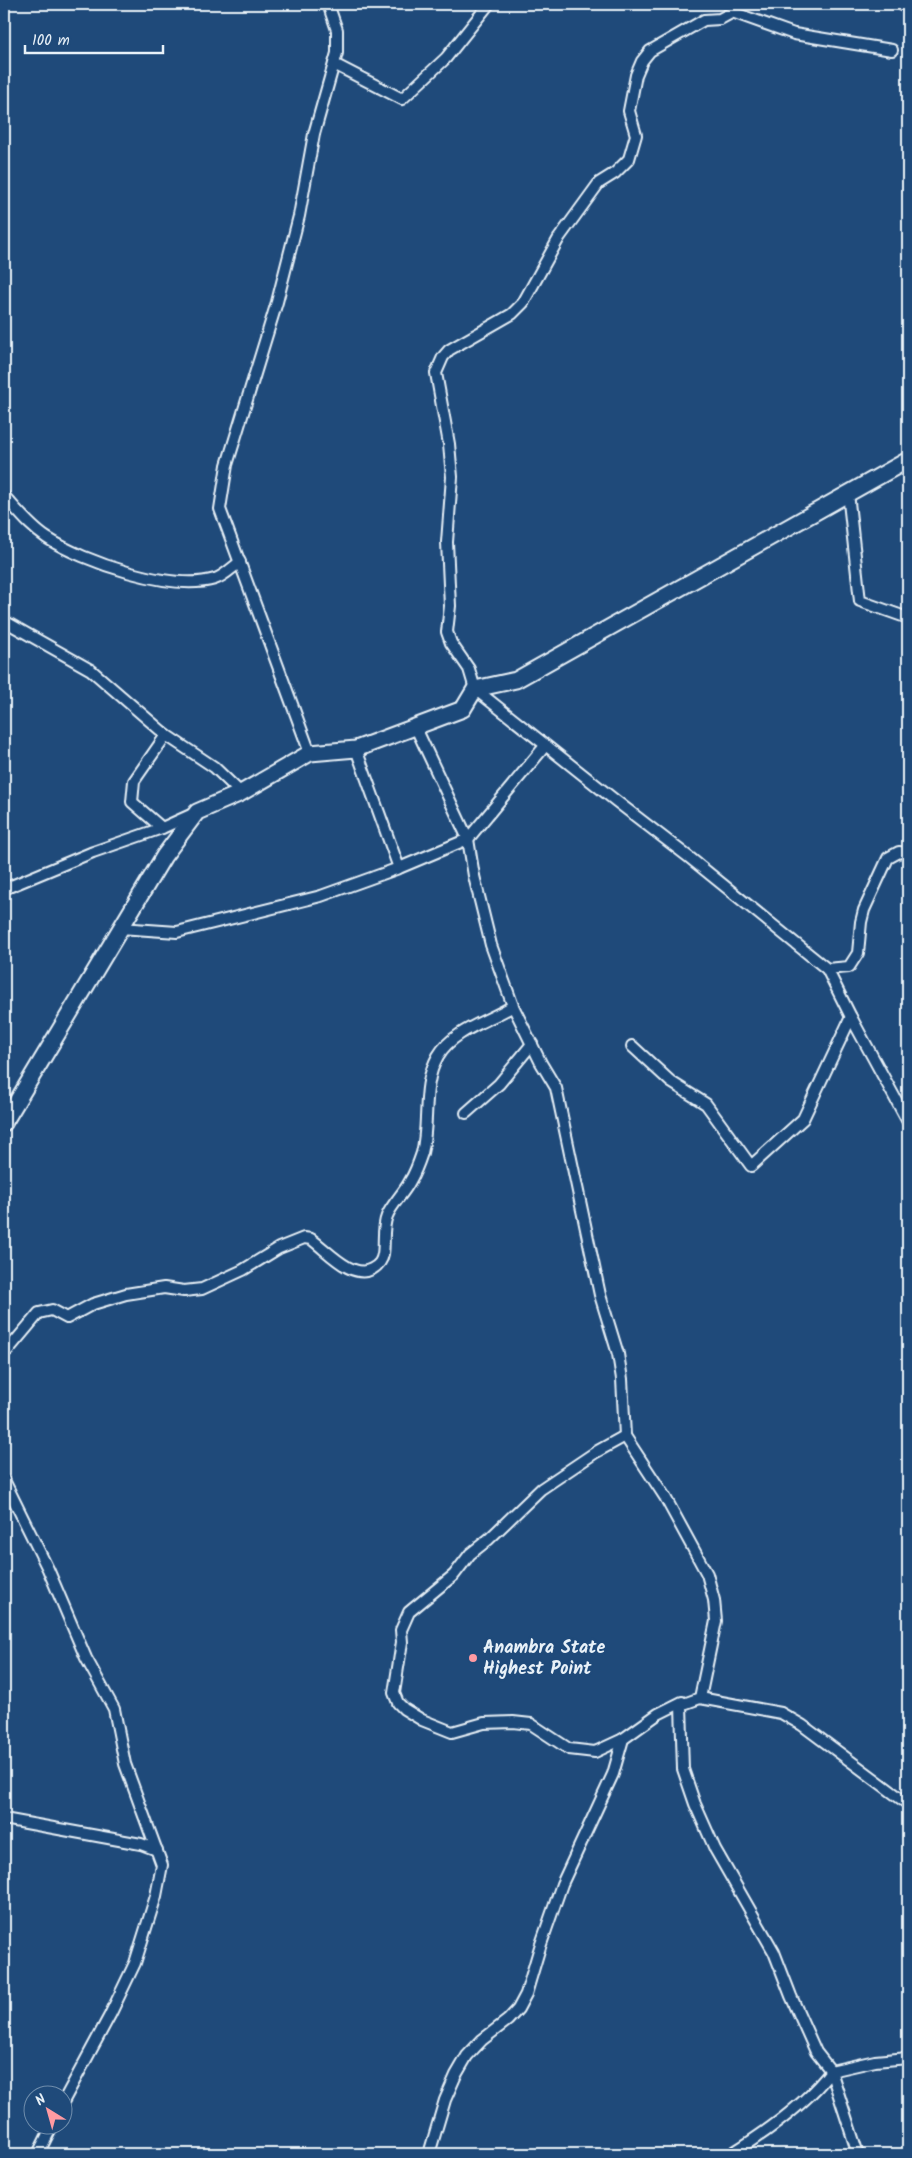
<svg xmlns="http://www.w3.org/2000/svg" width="912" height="2158" font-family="Kalam,sans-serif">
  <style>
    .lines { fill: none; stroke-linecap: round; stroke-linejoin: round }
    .street-casing { stroke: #e8f1f8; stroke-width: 14 }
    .secondary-casing { stroke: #e8f1f8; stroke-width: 19 }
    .street { stroke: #1f4a7a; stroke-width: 10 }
    .secondary { stroke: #1f4a7a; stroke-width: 15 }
    .poi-dot { fill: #ff9aa2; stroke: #1f4a7a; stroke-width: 2 }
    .labels { text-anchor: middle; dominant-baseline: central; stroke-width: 5; stroke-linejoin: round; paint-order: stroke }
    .poi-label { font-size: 18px; font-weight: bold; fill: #e8f1f8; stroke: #1f4a7a; text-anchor: start }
  </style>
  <rect width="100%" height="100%" fill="#1f4a7a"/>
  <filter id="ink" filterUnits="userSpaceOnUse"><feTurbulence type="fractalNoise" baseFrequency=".02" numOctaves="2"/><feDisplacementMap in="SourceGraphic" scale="10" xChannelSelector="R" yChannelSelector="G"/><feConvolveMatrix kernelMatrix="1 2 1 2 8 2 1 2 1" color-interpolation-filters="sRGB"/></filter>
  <g filter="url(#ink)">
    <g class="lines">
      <defs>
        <g id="street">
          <polyline points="737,4 731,13 720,19 704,20 650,51 642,61 636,75 629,111 636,135 629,159 615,173 599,183 559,238 523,303 512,314 449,350 443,357 436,373 449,444 452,477 447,542 450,606 447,632 451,643 469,669 475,689 616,801 690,858 827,969 851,1017 908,1122"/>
          <polyline points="902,4 908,10"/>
          <polyline points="732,12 794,34 892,50"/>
          <polyline points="334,64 402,99 446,58 489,4"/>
          <polyline points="848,493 860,601 908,618"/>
          <path d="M4,496c14,15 26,31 43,42 37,24 125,54 168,41 8,-2 18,-12 25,-17"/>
          <polyline points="6,622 91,670 166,735 214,767 241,793"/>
          <polyline points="416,728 468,839 474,876 491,945 513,1006 541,1063 556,1088 600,1295 618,1354 622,1379 625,1436 665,1497 707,1574 714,1600 716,1621 700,1698 681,1705 683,1769 695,1804 715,1849 774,1952 791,1996 816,2052 831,2071 858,2154"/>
          <polyline points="356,749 399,868"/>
          <polyline points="310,753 220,509 227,465 277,302 299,216 314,134 337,53 337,30 328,4"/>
          <polyline points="162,828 132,802 134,781 166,735"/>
          <polyline points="4,889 93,852 162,828 193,814"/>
          <polyline points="120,928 177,932 321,896 399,868 468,839 545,746"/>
          <polyline points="827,969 849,967 858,953 861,922 864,910 888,858 899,852 908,853"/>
          <polyline points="632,1046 671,1082 706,1104 751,1166 803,1119 851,1017"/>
          <polyline points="466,1113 499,1084 532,1044"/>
          <path d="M4,1351l4,-1 31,-37 13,-3 15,8 26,-14 33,-10 38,-6 20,3 18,-2 41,-19 36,-22 25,-10 7,1c17,12 41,41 61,30 7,-4 10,-8 11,-15 2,-12 -1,-26 4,-38 5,-12 17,-23 23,-35 5,-8 9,-19 12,-28 8,-32 -1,-67 16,-97 15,-26 51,-35 75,-50"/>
          <polyline points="4,1480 48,1569 86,1658 114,1709 125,1764 162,1865 156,1896 135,1963 110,2015 62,2104"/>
          <polyline points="700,1698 781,1713 802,1725 908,1804"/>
          <polyline points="623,1739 595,1752 569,1749 531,1724 513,1722 484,1723 452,1732 422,1720 404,1709 398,1703 394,1693 402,1642 401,1630 409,1612 454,1575 470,1554 489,1539 541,1489 596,1452 625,1436"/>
          <polyline points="4,1819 141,1844 157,1850"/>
          <polyline points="38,2154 52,2126"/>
          <polyline points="429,2154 445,2100 456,2075 467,2056 482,2040 508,2020 518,2009 526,1994 540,1947 562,1884 613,1774 623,1739 658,1714 682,1702 681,1705"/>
          <path d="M731,2154c34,-21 76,-51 100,-83l44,-10 33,-3"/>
        </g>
        <polyline id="secondary" points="4,1123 164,856 197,812 241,793 310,753 356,749 463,709 475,689 516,680 908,460"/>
      </defs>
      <use href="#street" class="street-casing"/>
      <use href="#secondary" class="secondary-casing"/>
      <use href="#street" class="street"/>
      <use href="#secondary" class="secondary"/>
    </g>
  </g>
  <circle class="poi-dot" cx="473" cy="1658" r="5"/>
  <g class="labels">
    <g class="poi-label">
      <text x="483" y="1648">Anambra State<tspan x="483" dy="21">Highest Point</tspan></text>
    </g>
  </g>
  <rect width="912" height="2158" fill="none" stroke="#1f4a7a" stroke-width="20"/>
  <rect x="10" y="10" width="892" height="2138" fill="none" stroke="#e8f1f8" stroke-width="2" filter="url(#ink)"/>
  <g transform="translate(48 2110) rotate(323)"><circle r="24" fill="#1f4a7a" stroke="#6f8dac"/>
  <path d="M0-4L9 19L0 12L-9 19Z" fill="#ff9aa2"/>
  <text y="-8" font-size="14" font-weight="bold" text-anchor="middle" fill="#e8f1f8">N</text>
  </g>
  <path d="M25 45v8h138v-8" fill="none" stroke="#e8f1f8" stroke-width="2.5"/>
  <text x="32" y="45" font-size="15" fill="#e8f1f8" stroke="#1f4a7a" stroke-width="4" paint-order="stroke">100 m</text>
</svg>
